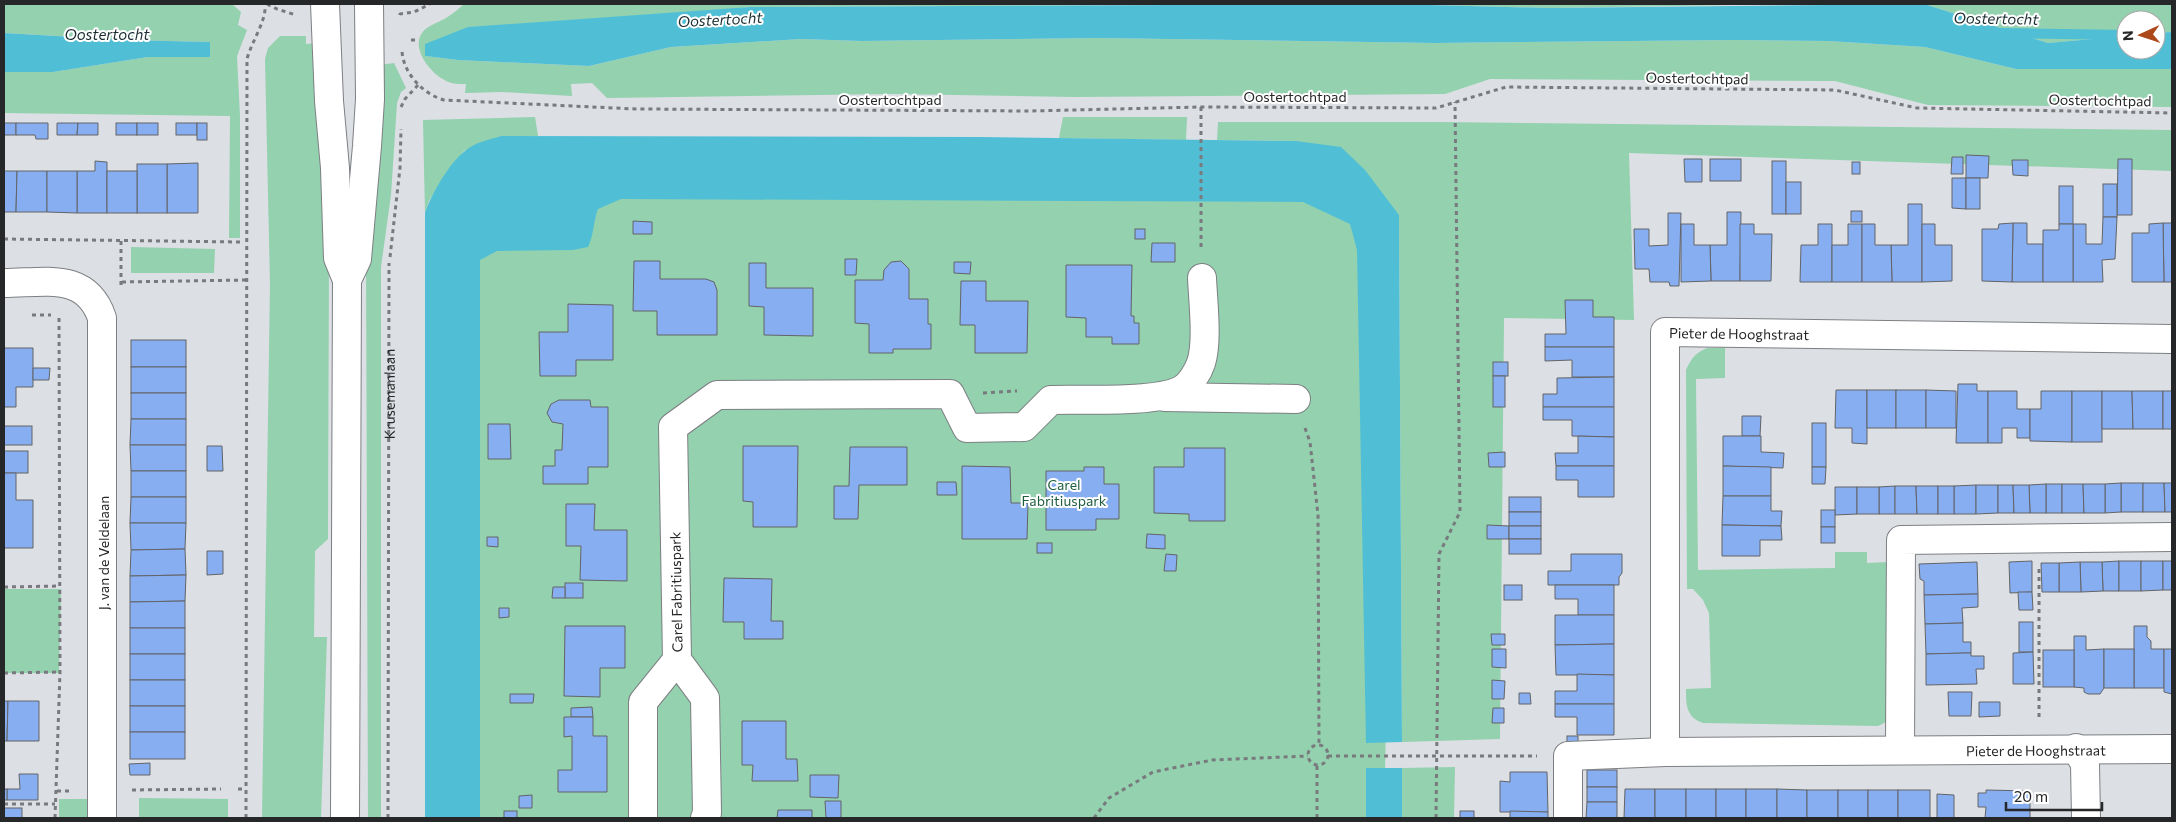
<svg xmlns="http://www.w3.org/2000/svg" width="2176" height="822" font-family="Commissioner,sans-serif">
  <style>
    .green { fill: #93d1af }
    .water { fill: #50bfd6 }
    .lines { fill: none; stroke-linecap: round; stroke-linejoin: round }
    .stream { stroke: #50bfd6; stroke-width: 10 }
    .building { fill: #87aef0; stroke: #626468 }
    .minor-casing { stroke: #7d7f83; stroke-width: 30 }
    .major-casing { stroke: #7d7f83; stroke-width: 30 }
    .path { stroke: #787a7d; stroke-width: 3; stroke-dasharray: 4 4; stroke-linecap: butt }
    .minor { stroke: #fff; stroke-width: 28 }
    .major { stroke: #fff; stroke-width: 28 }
    .labels { text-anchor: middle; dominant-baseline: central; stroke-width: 4; stroke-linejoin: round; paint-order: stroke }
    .street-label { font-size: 14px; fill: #262728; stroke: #fff }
    .park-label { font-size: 14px; fill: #1f5e41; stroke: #fff }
    .water-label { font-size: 15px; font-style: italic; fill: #1b2f33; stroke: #fff }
  </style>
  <rect width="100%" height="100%" fill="#dcdfe3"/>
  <g class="green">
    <polygon points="4,4 232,4 241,12 238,25 247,30 237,56 240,116 240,238 229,238 230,116 4,113 4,72 53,72 148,57 210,57 210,42 125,40 4,33"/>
    <path d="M464,4h1335l-250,4 -158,-4 -641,3 -325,37v12l33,4 131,6 82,-19 130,-8 60,2 237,-3 336,5 302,-3 91,1 98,6 91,22h156v38l-244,-2 -93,-24 -345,-2 -45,15 -371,3 -183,-3 -284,4 -15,-15 -21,1 1,12 -70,-4 -37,1 1,-9c-9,0 -16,0 -23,-5 -13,-7 -32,-31 -21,-46 5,-8 19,-11 27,-17 5,-3 10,-8 15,-12z"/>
    <polygon points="1924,4 2172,4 2172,32 2156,33 2156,20 2126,20 2126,36 2048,43"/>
    <polygon points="280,36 306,36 306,44 318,43 329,255 328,539 315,551 314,637 327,637 321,818 262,818 270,284 265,59 268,48"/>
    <polygon points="394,63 406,88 401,92 397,103 391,195 381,267 381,818 368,818 366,254 379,65"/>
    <polygon points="535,117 538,136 501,136 464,151 448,170 429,201 425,213 423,120"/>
    <polygon points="1063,117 1187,117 1186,140 1059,138"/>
    <polygon points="1218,122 1437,122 2172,130 2172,171 1629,153 1634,320 1504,318 1500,739 1402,742 1399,215 1397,213 1384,818 457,818 446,196 1296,141 1217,140"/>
    <polygon points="131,247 215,249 214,273 131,273"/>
    <path d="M1707,348h18v30l-29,1 2,191 137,-2v-16h32v11l22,-1 -1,159 -10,5 -175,-3c-17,-6 -17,-18 -17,-34l25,-1 -2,-75 -6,-13 -10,-11h-6l-1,-219c5,-11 9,-17 21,-22z"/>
    <polygon points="4,589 61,589 59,673 4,673"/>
    <polygon points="1455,767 1454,818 1402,818 1402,768"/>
    <polygon points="139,798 228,799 228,818 139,818"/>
    <rect x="59" y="799" width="29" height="19"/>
  </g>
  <g class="water">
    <polygon points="1391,4 1549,8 1924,4 2048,43 2126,36 2126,50 2156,50 2156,33 2172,32 2172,69 2016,69 1925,47 1828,41 1736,40 1434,43 1098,38 861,41 801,39 671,47 589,66 458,60 425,56 425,44 468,27 750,7"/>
    <polygon points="4,33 125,40 210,42 210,57 148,57 53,72 4,72"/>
    <path d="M501,136l477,1 318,4 45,6 24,23 34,45 3,527 -36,1 -9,-493 -7,-26 -47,-22 -682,-3 -23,10c-5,13 -4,26 -10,38l-15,3 -76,1 -17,9v558h-55v-605c6,-18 24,-50 40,-62 10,-9 24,-11 36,-15z"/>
    <rect x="1366" y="768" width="36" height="50"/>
  </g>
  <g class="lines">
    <polyline class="stream" points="2002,33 2126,35"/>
  </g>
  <g class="building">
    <rect x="4" y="123" width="12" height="12"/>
    <polygon points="16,123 48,123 48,139 36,139 35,135 16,135"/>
    <polygon points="57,123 78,123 77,135 57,135"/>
    <polygon points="78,123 98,123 98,135 77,135"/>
    <rect x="116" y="123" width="21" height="12"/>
    <rect x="137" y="123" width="21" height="12"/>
    <rect x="176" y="123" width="21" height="12"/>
    <rect x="197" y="123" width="10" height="17"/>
    <polygon points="1966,155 1989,156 1988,178 1966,178"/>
    <polygon points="1952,157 1963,157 1963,174 1951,174"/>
    <polygon points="1684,159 1702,159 1702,182 1685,182"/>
    <rect x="1710" y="159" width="31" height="22"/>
    <polygon points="2118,159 2132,159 2132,215 2117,215"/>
    <polygon points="2012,160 2028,160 2028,176 2013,175"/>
    <polygon points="95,161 107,162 107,213 77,213 77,171 95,171"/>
    <rect x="1772" y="161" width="14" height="53"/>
    <rect x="1852" y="162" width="8" height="12"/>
    <polygon points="198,163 198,213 167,213 167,164"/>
    <rect x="137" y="164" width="30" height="49"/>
    <polygon points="4,171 17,171 16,212 4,212"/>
    <polygon points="17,171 47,171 47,212 16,212"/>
    <polygon points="47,171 77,171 77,213 47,212"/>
    <rect x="107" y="171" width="30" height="42"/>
    <polygon points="1952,178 1966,178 1966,209 1952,208"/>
    <rect x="1966" y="178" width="14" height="31"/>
    <rect x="1786" y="182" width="15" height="32"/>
    <rect x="2103" y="184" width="14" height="33"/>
    <rect x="2059" y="186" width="14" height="38"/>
    <polygon points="1908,204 1922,204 1922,282 1892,282 1891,245 1908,245"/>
    <rect x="1851" y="211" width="11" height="11"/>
    <polygon points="1727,212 1741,212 1740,281 1711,281 1710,245 1727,245"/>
    <polygon points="1668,213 1681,213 1679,286 1670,286 1669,282 1650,282 1649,269 1635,269 1634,229 1649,229 1649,246 1668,245"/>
    <polygon points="2103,217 2117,217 2115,259 2102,260 2103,282 2073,282 2073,224 2086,224 2086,244 2102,244"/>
    <polygon points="633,221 652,222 652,234 633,234"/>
    <polygon points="2013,223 2027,223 2027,244 2043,244 2043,282 2012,282"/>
    <polygon points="2013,223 2012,282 1982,281 1982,229 1998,229 1999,224"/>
    <polygon points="2163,223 2172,223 2172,282 2164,282"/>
    <polygon points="2163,223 2164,282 2132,282 2132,233 2149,233 2149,224"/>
    <polygon points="1681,224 1694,224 1694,245 1710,245 1711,281 1681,282"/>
    <polygon points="1740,224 1754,224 1754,234 1772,234 1771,281 1740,281"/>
    <polygon points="1818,224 1832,224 1832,282 1800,282 1801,245 1818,245"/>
    <polygon points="1848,224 1862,224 1862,282 1832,282 1832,245 1848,245"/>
    <polygon points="1862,224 1875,224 1875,245 1891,245 1892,282 1862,282"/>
    <polygon points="1922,224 1935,224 1935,245 1952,245 1952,281 1922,282"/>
    <polygon points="2059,224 2073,224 2073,282 2043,282 2043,230 2059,230"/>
    <rect x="1135" y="229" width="10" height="10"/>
    <polygon points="1152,243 1175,243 1175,262 1151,262"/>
    <polygon points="845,259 857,259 856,275 845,275"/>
    <polygon points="634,261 660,261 660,279 706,279 714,282 717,290 717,335 657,335 657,311 633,311"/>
    <polygon points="901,261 909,269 909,299 928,299 928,324 931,324 931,349 893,349 893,353 869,353 869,324 855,323 855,280 883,280 884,270 891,262"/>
    <polygon points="954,262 971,262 970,274 954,273"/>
    <polygon points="749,263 766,263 766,288 813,288 813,336 764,335 764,307 749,306"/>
    <polygon points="1066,265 1132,265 1131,316 1134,316 1134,323 1139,323 1139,344 1112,344 1112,337 1086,337 1086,318 1066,317"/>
    <polygon points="961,281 986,281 986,301 1028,301 1027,353 975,353 975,325 960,325"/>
    <polygon points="1565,300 1593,300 1593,317 1614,317 1614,347 1545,347 1545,334 1566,334"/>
    <polygon points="568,304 613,305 613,360 576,360 576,376 540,376 539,332 568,332"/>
    <rect x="131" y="340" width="55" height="27"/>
    <polygon points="1545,347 1614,347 1614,377 1572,377 1572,360 1545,361"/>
    <polygon points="4,348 33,348 33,387 16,387 16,407 4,407"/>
    <rect x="1493" y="362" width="15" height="14"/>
    <rect x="131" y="367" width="55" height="26"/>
    <polygon points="33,368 50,368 49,380 33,380"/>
    <rect x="1493" y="376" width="12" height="31"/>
    <polygon points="1614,377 1614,407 1543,407 1543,394 1557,394 1557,378"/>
    <polygon points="1958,384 1977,384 1977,391 1988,391 1988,443 1956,443"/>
    <polygon points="1836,390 1867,390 1867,444 1852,443 1852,428 1835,428"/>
    <rect x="1867" y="390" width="29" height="38"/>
    <rect x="1896" y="390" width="30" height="38"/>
    <polygon points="1926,390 1956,391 1956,428 1926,428"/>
    <polygon points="1988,391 2017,391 2017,409 2030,409 2030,438 2017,438 2017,428 2002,428 2002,443 1988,443"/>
    <polygon points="2041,391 2072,391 2072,442 2030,441 2030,409 2041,409"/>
    <rect x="2072" y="391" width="30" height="51"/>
    <polygon points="2102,391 2132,391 2133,429 2102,429"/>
    <polygon points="2132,391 2163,391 2163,429 2133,429"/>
    <rect x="2163" y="391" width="9" height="38"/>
    <rect x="131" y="393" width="55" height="26"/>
    <polygon points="559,400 590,400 591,407 608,407 608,467 588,467 588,484 543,484 543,466 555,466 555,450 562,450 563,424 552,422 547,413 551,404"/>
    <polygon points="1543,407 1614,407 1614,437 1572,436 1572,420 1543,420"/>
    <polygon points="1742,416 1761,416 1760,436 1742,436"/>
    <polygon points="131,419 186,419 186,445 130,445"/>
    <rect x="1812" y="423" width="14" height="44"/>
    <polygon points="488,424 510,424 511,459 488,459"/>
    <rect x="4" y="426" width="28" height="19"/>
    <polygon points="1578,436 1614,437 1614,466 1556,466 1555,453 1578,453"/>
    <polygon points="1723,436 1761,436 1761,452 1784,453 1783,468 1723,466"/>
    <polygon points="130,445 186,445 186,471 131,471"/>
    <polygon points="207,446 222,446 223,471 207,471"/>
    <polygon points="743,446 798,446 797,527 753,527 753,502 743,501"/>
    <polygon points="850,447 907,447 907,485 859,485 858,519 834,519 834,486 849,486"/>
    <polygon points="1184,448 1225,448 1225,521 1189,521 1189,514 1154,513 1154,467 1184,467"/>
    <rect x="4" y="451" width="24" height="22"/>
    <polygon points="1505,452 1505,467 1489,467 1488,453"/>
    <polygon points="962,466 1010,467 1011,503 1028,503 1027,539 962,539"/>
    <polygon points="1556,466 1614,466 1614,497 1578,497 1578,480 1556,480"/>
    <polygon points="1723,466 1771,467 1771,496 1723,496"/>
    <polygon points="1084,467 1104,467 1104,484 1119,484 1119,519 1096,519 1096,530 1046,530 1046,471 1084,471"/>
    <polygon points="1812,467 1826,467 1825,484 1812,484"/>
    <rect x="131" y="471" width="55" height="26"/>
    <polygon points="4,473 16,473 16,500 33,500 33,548 4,548"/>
    <polygon points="937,482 956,482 957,495 937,495"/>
    <rect x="2121" y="483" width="22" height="29"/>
    <polygon points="2121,483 2121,512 2105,513 2105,484"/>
    <polygon points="2143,483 2164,483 2165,512 2143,512"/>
    <polygon points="2164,483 2172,483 2172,512 2165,512"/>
    <rect x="2046" y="484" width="16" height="29"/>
    <polygon points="2046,484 2046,513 2030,513 2029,485"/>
    <polygon points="2062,484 2083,484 2084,513 2062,513"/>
    <polygon points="2083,484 2105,484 2105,513 2084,513"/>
    <polygon points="1976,485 1976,514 1954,514 1954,486"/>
    <polygon points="1976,485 1998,485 1998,513 1976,514"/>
    <polygon points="1998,485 2013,485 2014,513 1998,513"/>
    <polygon points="2013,485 2029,485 2030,513 2014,513"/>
    <polygon points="1895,486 1895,514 1879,514 1879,487"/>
    <polygon points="1895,486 1916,486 1917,514 1895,514"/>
    <polygon points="1916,486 1938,486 1938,514 1917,514"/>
    <rect x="1938" y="486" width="16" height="28"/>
    <polygon points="1835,487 1857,487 1857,514 1835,515"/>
    <rect x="1857" y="487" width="22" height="27"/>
    <polygon points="1723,496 1771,496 1771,511 1782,511 1781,526 1722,525"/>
    <polygon points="131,497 186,497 186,523 130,523"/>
    <rect x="1509" y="497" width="32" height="15"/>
    <polygon points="566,504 595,504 594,530 627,530 627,581 580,580 581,546 566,546"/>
    <rect x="1821" y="510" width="14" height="17"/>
    <rect x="1509" y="512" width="32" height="14"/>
    <polygon points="130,523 186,523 185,549 131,550"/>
    <polygon points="1487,525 1509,526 1509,539 1487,539"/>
    <polygon points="1722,525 1781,526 1782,540 1760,540 1760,556 1722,556"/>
    <rect x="1509" y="526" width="32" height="13"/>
    <rect x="1821" y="527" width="14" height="16"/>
    <polygon points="1147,534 1165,535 1165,549 1146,548"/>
    <polygon points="487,537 498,537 498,547 487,546"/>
    <rect x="1509" y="539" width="32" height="15"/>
    <rect x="1037" y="543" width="15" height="10"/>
    <polygon points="185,549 186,575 130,576 131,550"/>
    <polygon points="207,551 223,551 223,574 207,575"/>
    <polygon points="1166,554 1177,555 1176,571 1164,571"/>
    <polygon points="1571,554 1622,554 1622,573 1619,577 1619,585 1548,585 1548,571 1571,571"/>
    <polygon points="2032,561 2032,592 2010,593 2009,562"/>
    <polygon points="2119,561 2119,591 2103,591 2102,562"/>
    <rect x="2119" y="561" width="22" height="30"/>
    <polygon points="2141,561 2163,561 2163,590 2141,591"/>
    <rect x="2163" y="561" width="9" height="29"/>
    <polygon points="1977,562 1978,594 1924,595 1924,581 1920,579 1919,564"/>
    <polygon points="2080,562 2102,562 2103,591 2081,592"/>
    <polygon points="2080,562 2081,592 2059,592 2059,563"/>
    <polygon points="2041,563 2059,563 2059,592 2042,592"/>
    <polygon points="186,575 185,601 130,602 130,576"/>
    <polygon points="724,578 772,579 771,621 783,621 783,639 744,639 744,622 723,622"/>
    <rect x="565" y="583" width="18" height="15"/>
    <rect x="1504" y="585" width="18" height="15"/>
    <polygon points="1555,585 1614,585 1614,615 1578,615 1578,599 1555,599"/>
    <polygon points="553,587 565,587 565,598 552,598"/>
    <polygon points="2018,592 2032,592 2033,610 2019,610"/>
    <polygon points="1978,594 1978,607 1962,608 1963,623 1925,624 1924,595"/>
    <polygon points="185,601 185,628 130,628 130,602"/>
    <polygon points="499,608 509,608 509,617 499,618"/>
    <polygon points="1555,615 1614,615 1614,644 1555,645"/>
    <rect x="2019" y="622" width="14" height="30"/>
    <polygon points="1963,623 1963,642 1971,642 1971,653 1926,654 1925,624"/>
    <polygon points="565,626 625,626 625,668 600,668 600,697 564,696"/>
    <polygon points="2134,626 2147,626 2147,637 2151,641 2151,649 2164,649 2164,688 2134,688"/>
    <rect x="130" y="628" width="55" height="26"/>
    <polygon points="1491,634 1505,634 1505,645 1492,645"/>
    <polygon points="2074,636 2086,636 2086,650 2104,649 2104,688 2100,694 2088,694 2084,692 2084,688 2074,687"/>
    <polygon points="1614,644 1614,675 1556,675 1555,645"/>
    <polygon points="1492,649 1506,649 1506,668 1492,667"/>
    <rect x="2104" y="649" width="30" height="39"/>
    <polygon points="2164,649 2172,649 2172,694 2164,692"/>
    <rect x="2043" y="650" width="31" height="37"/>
    <polygon points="2033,652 2034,684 2013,684 2013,653"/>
    <polygon points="1963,653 1971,653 1971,656 1984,656 1984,669 1976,669 1977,684 1926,685 1926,654"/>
    <rect x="130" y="654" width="55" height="26"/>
    <polygon points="1577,674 1614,675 1614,704 1555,704 1555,691 1577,691"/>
    <rect x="130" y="680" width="55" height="26"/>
    <polygon points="1492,680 1505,681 1504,699 1492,699"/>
    <polygon points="1948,692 1972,692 1971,716 1949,716"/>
    <polygon points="1519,693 1530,693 1531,704 1519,704"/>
    <polygon points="510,694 534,694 533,703 510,703"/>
    <polygon points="4,701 8,701 7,741 4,741"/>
    <polygon points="8,701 39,701 39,741 7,741"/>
    <polygon points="1979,702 2000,702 2000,716 1979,717"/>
    <polygon points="1555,704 1614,704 1614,735 1577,735 1577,717 1555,717"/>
    <rect x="130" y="706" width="55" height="26"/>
    <polygon points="592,707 593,717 571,717 571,708"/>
    <polygon points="1493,708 1504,708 1504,723 1492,723"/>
    <polygon points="564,717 593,717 593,736 607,736 607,792 558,792 558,770 572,770 572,736 564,737"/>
    <polygon points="742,721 786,721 786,759 797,759 798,781 752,781 753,765 742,765"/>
    <rect x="130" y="732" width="55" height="27"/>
    <rect x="1567" y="736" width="11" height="8"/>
    <polygon points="150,763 150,775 130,775 129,764"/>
    <rect x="1587" y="770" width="30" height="17"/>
    <polygon points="1510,772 1547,772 1548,812 1500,812 1500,781 1510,782"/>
    <polygon points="19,774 38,774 38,800 7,800 7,789 20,789"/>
    <polygon points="810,775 839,775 838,798 810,797"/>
    <rect x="1587" y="787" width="30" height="15"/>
    <rect x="4" y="789" width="3" height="11"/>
    <polygon points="1625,789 1655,789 1655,818 1624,818"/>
    <rect x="1655" y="789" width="31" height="29"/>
    <rect x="1686" y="789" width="30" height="29"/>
    <rect x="1716" y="789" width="30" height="29"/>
    <rect x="1746" y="789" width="31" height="29"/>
    <polygon points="1777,789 1807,790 1807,818 1777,818"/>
    <rect x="1807" y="790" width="31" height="28"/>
    <rect x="1838" y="790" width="30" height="28"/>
    <rect x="1868" y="790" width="30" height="28"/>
    <rect x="1898" y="790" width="32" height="28"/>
    <polygon points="1986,790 2030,791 2030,818 1985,818 1986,807 1978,807 1978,793 1986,793"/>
    <polygon points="1937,794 1954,795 1954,818 1937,818"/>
    <polygon points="532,795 532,808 519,808 519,796"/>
    <polygon points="825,801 841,801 841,818 826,818"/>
    <polygon points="1587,802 1617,802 1617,818 1586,818"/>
    <rect x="4" y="808" width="18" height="10"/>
    <polygon points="778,810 812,810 812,818 777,818"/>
    <rect x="504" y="811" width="13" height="7"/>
    <rect x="1460" y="811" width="14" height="7"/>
    <polygon points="1510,811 1548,812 1548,818 1510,818"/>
  </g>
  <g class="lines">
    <defs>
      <g id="minor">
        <path d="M4,283c40,0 82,-12 98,35v500"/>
        <polyline points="1165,397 1296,399"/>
        <polyline points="2076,748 2085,764 2086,818"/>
        <polyline points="1900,749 1901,540 2172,537"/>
        <path id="s2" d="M1665,752v-420l507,7"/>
        <polyline points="643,818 643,702 677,660"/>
        <path d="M705,818l2,-5 -2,-115 -28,-38 -4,-233 44,-32 233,-1 17,34 57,-1 27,-27c31,-1 105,3 130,-10 9,-5 17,-18 20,-27 7,-21 2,-62 1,-85"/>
        <path id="s3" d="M1568,818v-62l97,-4 507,-3"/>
      </g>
      <g id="major">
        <polyline points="325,4 329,101 335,168 338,258 347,280"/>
        <polyline points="345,818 347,280 357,259 367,146 370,99 369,4"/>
      </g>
    </defs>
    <use href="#minor" class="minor-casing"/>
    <use href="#major" class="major-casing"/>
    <g class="path">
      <polyline points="267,4 277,9 296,15"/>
      <polyline points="400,15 400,14 414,12 430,4"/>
      <polyline points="411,40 416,40"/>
      <path d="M402,52c2,22 21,42 42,48l192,9 395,2 170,-4 235,1 70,-21 329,3 82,18 255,5"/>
      <polyline points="401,107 405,99 419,84"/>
      <polyline points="1201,107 1201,248"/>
      <polyline points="4,239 241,242"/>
      <polyline points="121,241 121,288"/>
      <polyline points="390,257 400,168 401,129"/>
      <polyline points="122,282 247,280"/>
      <polyline points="32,315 51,315"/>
      <polyline points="983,393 1017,391"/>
      <polyline points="1305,428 1310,442 1318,515 1319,745"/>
      <polyline points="2039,569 2039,720"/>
      <polyline points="4,587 60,586"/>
      <polyline points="4,673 60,672"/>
      <circle cx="1318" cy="755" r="10"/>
      <polyline points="1328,756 1537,756"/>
      <polyline points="238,789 246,789"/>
      <polyline points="132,790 221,789"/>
      <polyline points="57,791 73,791"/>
      <polyline points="4,804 55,804"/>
      <polyline points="55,818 60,672 59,315"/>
      <path d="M246,818l1,-759c4,-16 19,-38 18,-52"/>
      <path id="s1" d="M388,818l1,-555"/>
      <polyline points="1094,818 1109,798 1153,772 1212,760 1308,756"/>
      <polyline points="1317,818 1317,766"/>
      <polyline points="1436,818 1439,554 1460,512 1455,102"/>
    </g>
    <use href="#minor" class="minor"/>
    <use href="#major" class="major"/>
  </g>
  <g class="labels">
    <g class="street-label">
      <text transform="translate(1697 78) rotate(1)">Oostertochtpad</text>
      <text x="1295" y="96">Oostertochtpad</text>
      <text x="890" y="99">Oostertochtpad</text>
      <text transform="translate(2100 100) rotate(1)">Oostertochtpad</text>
      <text stroke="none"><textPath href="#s2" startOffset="494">Pieter de Hooghstraat</textPath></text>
      <text stroke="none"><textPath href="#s1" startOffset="424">Krusemanlaan</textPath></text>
      <text transform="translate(103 553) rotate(-90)">J. van de Veldelaan</text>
      <text transform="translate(676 592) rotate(-91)">Carel Fabritiuspark</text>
      <text stroke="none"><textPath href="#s3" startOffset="530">Pieter de Hooghstraat</textPath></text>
    </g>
    <g class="park-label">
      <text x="1064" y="484">Carel<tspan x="1064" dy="16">Fabritiuspark</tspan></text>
    </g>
    <g class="water-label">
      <text transform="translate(1996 18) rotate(1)">Oostertocht</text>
      <text transform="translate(720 19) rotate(-3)">Oostertocht</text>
      <text x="107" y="34">Oostertocht</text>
    </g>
  </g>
  <rect width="2176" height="822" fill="none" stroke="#262728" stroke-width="10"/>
  <g transform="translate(2141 35) rotate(267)"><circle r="24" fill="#ffffff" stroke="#a8a9a9"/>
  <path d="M0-4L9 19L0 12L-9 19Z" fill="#ac4719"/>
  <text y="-8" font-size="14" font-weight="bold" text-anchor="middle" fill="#262728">N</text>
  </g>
  <path d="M2006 802v8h96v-8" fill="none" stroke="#262728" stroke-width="2.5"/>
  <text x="2014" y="802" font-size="15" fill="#262728" stroke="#ffffff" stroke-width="4" paint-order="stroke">20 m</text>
</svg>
